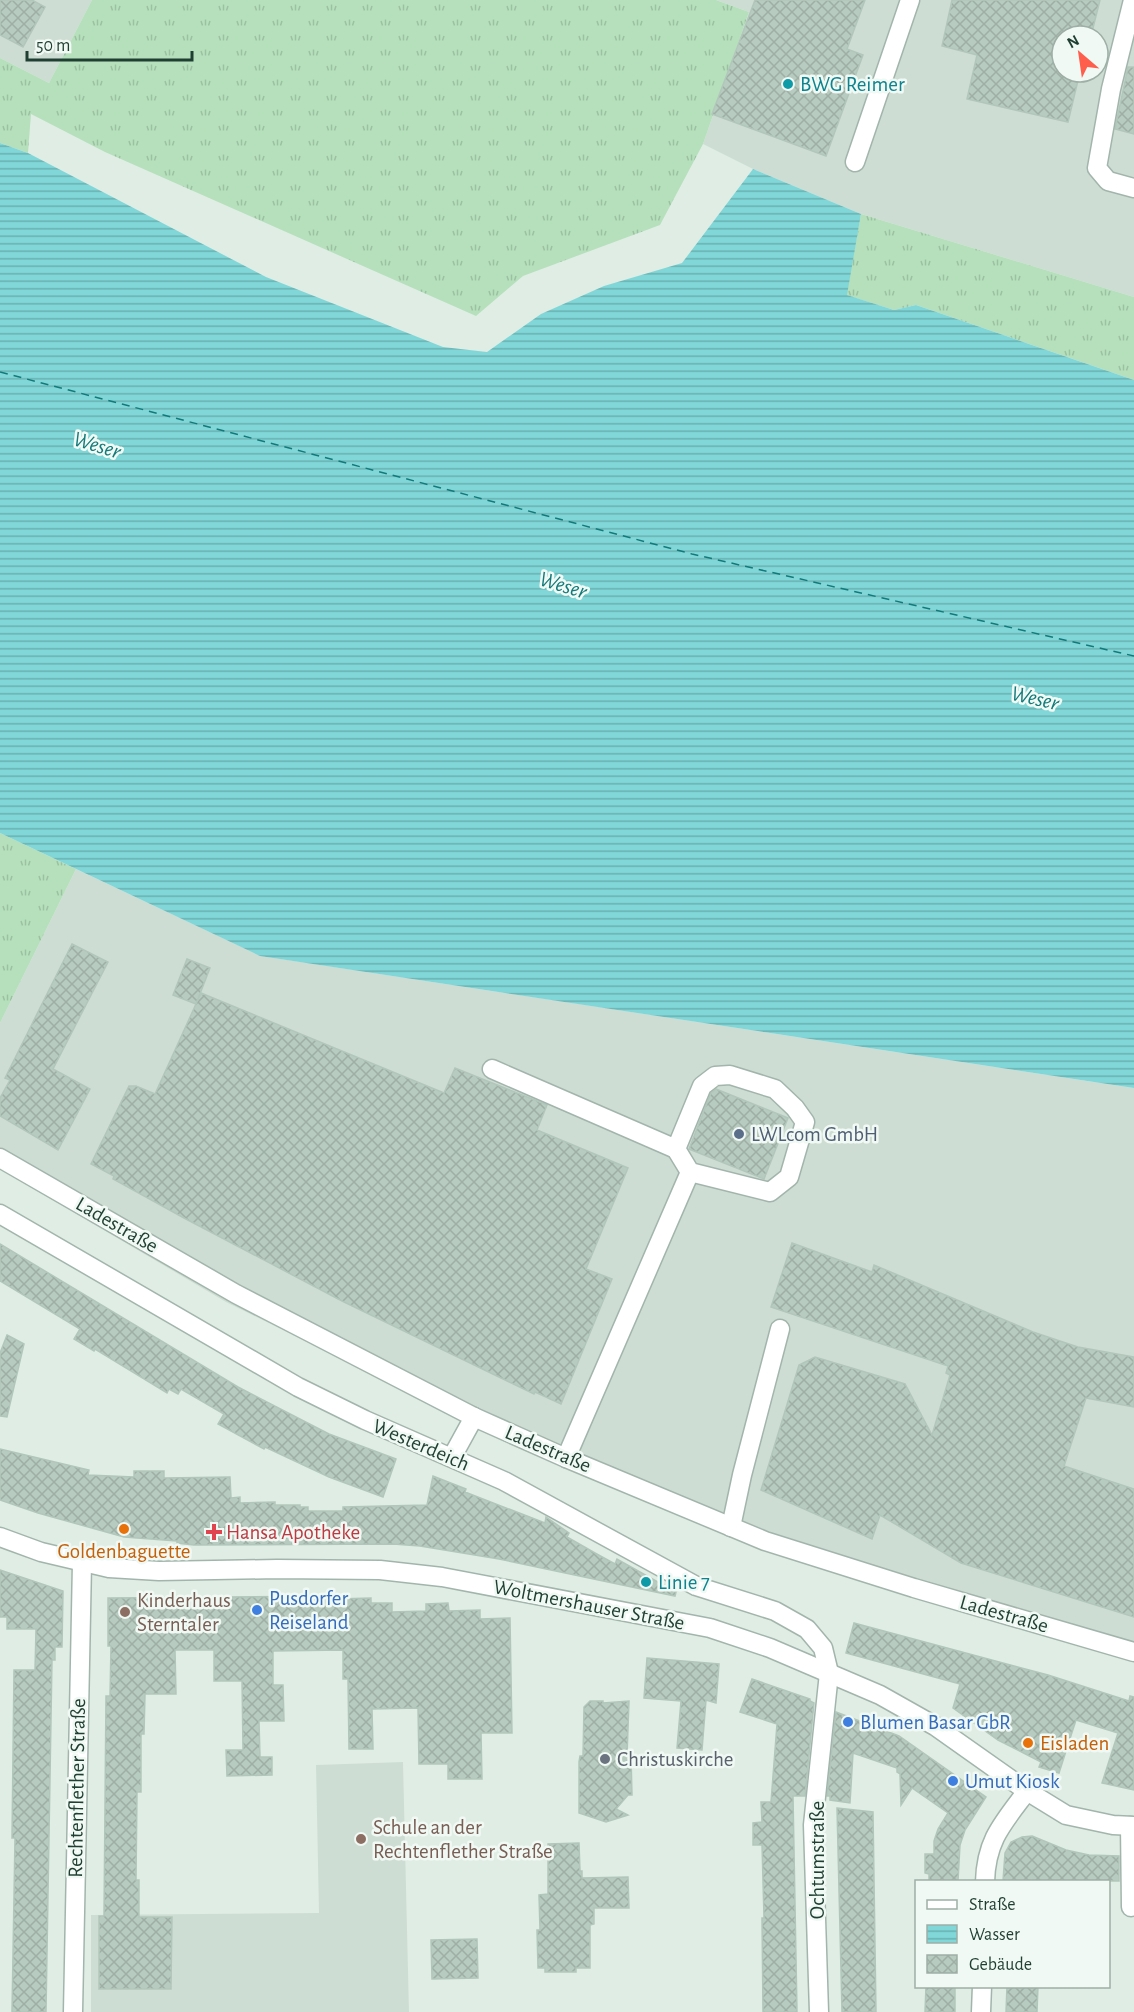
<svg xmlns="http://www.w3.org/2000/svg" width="1134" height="2012" font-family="'Alegreya Sans',sans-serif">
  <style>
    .built { fill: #ceddd4; fill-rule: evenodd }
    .grass { fill: url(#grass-tufts) }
    .water { fill: url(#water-rules) }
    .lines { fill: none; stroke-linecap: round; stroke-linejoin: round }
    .ferry { stroke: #127a7b; stroke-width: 1.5; stroke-dasharray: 8 6; stroke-linecap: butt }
    .building { fill: url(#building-cross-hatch); stroke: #b2c7bb; stroke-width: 1.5 }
    .minor-casing { stroke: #a2b5ac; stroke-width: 21 }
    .minor { stroke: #fff; stroke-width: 18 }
    .culture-dot { fill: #0f9aa8; stroke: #f1f9f4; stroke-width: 2 }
    .service-dot { fill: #5c6f8a; stroke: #f1f9f4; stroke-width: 2 }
    .food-dot { fill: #e8710a; stroke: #f1f9f4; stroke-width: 2 }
    .health-dot { fill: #e0444e; stroke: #f1f9f4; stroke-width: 2 }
    .shop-dot { fill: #3f7fe0; stroke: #f1f9f4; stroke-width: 2 }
    .education-dot { fill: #8d6e63; stroke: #f1f9f4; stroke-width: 2 }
    .worship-dot { fill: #6b7280; stroke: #f1f9f4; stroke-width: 2 }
    .labels { text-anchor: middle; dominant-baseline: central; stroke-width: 5; stroke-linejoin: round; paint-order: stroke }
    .culture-label { font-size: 21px; fill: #0d838f; stroke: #f1f9f4; text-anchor: start }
    .service-label { font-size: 21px; fill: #4e5e75; stroke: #f1f9f4; text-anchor: start }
    .street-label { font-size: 21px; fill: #1f3f32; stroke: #f1f9f4 }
    .health-label { font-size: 21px; fill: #be3a42; stroke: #f1f9f4; text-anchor: start }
    .food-label { font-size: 21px; fill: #c56008; stroke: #f1f9f4 }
    .shop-label { font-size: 21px; fill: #366cbe; stroke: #f1f9f4; text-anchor: start }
    .education-label { font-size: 21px; fill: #785e54; stroke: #f1f9f4; text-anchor: start }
    .worship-label { font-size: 21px; fill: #5b616d; stroke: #f1f9f4; text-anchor: start }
    .water-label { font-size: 22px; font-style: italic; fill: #127a7b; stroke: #f1f9f4 }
  </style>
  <defs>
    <pattern id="grass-tufts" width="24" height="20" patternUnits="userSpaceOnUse" patternTransform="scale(1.5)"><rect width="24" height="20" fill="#b6e0bc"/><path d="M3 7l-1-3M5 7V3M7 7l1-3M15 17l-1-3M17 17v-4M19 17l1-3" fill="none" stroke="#9cc1a2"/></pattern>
    <pattern id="water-rules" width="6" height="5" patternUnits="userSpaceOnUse" patternTransform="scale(1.5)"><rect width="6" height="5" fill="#81d7d8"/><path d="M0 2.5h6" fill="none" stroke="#69b0b0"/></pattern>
    <pattern id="building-cross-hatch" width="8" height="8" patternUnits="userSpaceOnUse" patternTransform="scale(1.5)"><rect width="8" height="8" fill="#b8cbc0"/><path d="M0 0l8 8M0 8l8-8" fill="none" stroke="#9eafa5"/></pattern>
  </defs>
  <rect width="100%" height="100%" fill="#e0ede5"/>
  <g class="built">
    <polygon points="0,0 92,0 49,83 0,58"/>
    <path d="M716,0h418v297l-273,-83 -108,-45 -50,-25 46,-132zM1062,36h36v36h-36z"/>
    <polygon points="76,869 261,956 1134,1088 1134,1650 866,1576 467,1420 226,1302 0,1169 0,1023"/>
    <polygon points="403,1762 409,2012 91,2012 91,1915 319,1913 316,1765"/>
  </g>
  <g class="grass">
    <polygon points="92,0 716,0 749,12 703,144 660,225 523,276 476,316 105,152 31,114 28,153 0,143 0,58 49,83"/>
    <polygon points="861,214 1134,297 1134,380 916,305 894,310 846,295"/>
    <polygon points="0,833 76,869 0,1023"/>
  </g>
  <polygon class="water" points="0,143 28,153 266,277 443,347 487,352 541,314 604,286 682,263 753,169 861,214 847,295 894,310 916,305 1134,380 1134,1088 260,956 0,833"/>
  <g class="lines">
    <polyline class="ferry" points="0,372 692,554 1134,656"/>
  </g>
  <g class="building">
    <polygon points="0,0 32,0 45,7 23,47 0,35"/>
    <polygon points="755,0 865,0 847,49 863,55 826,156 712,114"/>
    <polygon points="952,0 1100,0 1091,36 1062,36 1062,72 1080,72 1068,122 967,99 977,55 942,46"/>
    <polygon points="1128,67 1134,67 1134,134 1115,129"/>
    <polygon points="72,944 108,962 53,1069 90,1089 58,1150 0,1116 0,1098 10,1080 5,1078"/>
    <polygon points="187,959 210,968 196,1004 173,995"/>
    <polygon points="201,993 444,1093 455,1068 547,1105 537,1130 628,1168 586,1269 612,1279 561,1404 535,1392 534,1394 342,1301 184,1218 113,1179 114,1176 91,1164 129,1086 136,1086 155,1094"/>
    <polygon points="716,1089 788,1118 764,1179 689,1149 711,1093"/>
    <polygon points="792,1243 872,1272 874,1265 1033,1332 1078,1347 1134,1357 1134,1407 1086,1398 1064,1466 1134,1489 1134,1617 961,1563 880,1515 872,1539 761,1490 799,1365 815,1357 905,1384 932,1435 950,1375 946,1373 948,1366 771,1307"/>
    <polygon points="0,1244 238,1387 329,1434 396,1459 383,1497 329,1477 265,1447 264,1449 218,1424 224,1414 181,1389 178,1394 169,1389 167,1393 95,1349 94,1351 74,1339 80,1329 0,1281"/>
    <polygon points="7,1335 24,1344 7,1417 0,1416 0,1353"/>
    <polygon points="0,1449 89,1470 88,1475 134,1477 134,1471 164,1471 164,1478 230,1477 231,1498 240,1497 240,1503 275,1502 275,1505 300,1505 300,1507 308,1507 308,1511 343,1511 343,1507 427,1505 433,1476 466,1489 465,1492 545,1523 546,1517 569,1533 567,1537 595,1553 615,1564 617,1559 676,1592 675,1596 499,1559 420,1546 393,1544 194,1545 177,1543 177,1541 124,1537 38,1513 0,1500"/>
    <polygon points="0,1570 63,1591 62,1647 55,1647 55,1660 52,1660 46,2012 12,2012 15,1838 12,1838 14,1670 35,1670 36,1629 7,1629 7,1617 0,1617"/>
    <polygon points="336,1596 336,1599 371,1598 371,1603 392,1603 392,1612 426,1611 426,1604 448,1603 449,1611 480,1610 480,1619 510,1618 512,1733 481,1733 482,1779 448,1779 448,1764 419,1764 418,1708 372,1709 373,1749 349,1749 348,1679 343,1679 343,1650 273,1651 273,1685 283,1685 284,1721 259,1721 260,1757 272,1757 272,1775 227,1776 226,1750 243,1750 242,1681 214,1681 214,1650 175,1650 176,1694 145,1694 144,1734 141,1734 141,1792 137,1792 136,1880 139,1880 139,1917 172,1917 171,1989 99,1989 99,1916 104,1916 106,1696 110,1696 111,1646 108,1646 108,1598"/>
    <polygon points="854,1623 1048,1675 1129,1701 1130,1696 1134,1697 1134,1790 1102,1783 1118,1733 1076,1720 1059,1773 1039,1767 1041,1762 998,1740 953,1708 960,1684 846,1653"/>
    <polygon points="647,1658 719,1664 716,1703 706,1700 702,1750 677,1748 681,1701 644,1698"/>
    <polygon points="752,1679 810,1699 810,1701 814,1703 805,1796 793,1796 797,2012 763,2012 762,1918 764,1918 762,1845 753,1845 753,1823 762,1822 761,1802 771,1802 777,1724 740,1712"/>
    <polygon points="590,1701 603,1701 603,1703 629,1701 627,1756 631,1756 632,1795 628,1795 616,1809 628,1815 606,1822 579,1813 579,1762 580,1756 583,1756 584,1707"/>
    <polygon points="836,1712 899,1736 986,1797 965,1830 960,1845 958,1881 929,1881 929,1874 925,1873 925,1854 934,1854 934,1841 938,1829 948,1813 912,1788 901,1805 900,1774 897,1772 897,1768 853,1753 850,1803 830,1800 830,1796 827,1796"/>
    <polygon points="837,1808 873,1812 876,2012 842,2012"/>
    <polygon points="1032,1836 1066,1850 1089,1855 1119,1856 1119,1881 1003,1881 1005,1853 1011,1842 1022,1837"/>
    <polygon points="579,1843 580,1871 582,1871 582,1878 628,1877 629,1908 594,1908 594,1924 590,1925 590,1968 576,1968 576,1972 545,1972 545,1968 538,1968 537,1930 540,1930 539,1895 548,1894 548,1844"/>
    <polygon points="477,1939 478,1978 432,1979 431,1940"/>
    <polygon points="926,1986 955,1986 955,2012 925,2012"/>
    <polygon points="1007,1986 1038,1986 1037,2012 1006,2012"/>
  </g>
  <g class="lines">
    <defs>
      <g id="minor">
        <polyline points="1133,0 1111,89 1097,168 1108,181 1134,188"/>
        <polyline points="855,162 910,0"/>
        <polyline points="492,1069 676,1149"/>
        <polyline points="0,1158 236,1294 474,1417 566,1458 765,1541 914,1588 1134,1652"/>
        <polyline points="0,1214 298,1387 365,1420 504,1481 696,1586 775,1611 807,1629 823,1648 829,1673 813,1825 819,2012"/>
        <polyline points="452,1457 474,1417"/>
        <polyline points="566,1458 690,1172 770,1192 789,1177 805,1122 795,1108 775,1089 730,1075 715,1076 702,1086 676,1149 690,1172"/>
        <polyline points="731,1527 742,1475 780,1329"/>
        <polyline points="0,1537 41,1552 109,1568 159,1571 277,1569 380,1570 442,1577 710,1628 770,1648 880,1695 935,1726 1027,1791 1066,1815 1113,1825 1134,1826"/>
        <polyline points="1130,1826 1131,1907"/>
        <path d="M985,1882c1,-42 18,-59 42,-91"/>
        <polyline points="73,2012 82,1563"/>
        <polyline points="981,2012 982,1986"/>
      </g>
    </defs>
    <use href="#minor" class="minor-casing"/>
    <use href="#minor" class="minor"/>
  </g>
  <g class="culture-dot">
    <circle cx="788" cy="84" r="6"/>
    <circle cx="646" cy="1582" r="6"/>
  </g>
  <circle class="service-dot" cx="739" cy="1134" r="6"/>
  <g class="food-dot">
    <circle cx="124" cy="1529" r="6"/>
    <circle cx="1028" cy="1743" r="6"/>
  </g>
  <path class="health-dot" d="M211 1523h6v6h6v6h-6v6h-6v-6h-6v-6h6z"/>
  <g class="shop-dot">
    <circle cx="257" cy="1610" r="6"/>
    <circle cx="848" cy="1722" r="6"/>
    <circle cx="953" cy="1781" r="6"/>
  </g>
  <g class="education-dot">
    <circle cx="125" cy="1612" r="6"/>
    <circle cx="361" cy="1839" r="6"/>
  </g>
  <circle class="worship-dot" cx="605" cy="1759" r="6"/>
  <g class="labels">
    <g class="culture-label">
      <text x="800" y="84">BWG Reimer</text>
      <text x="658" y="1582">Linie 7</text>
    </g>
    <g class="service-label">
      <text x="751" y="1134">LWLcom GmbH</text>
    </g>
    <g class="street-label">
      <text transform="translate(117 1225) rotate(30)">Ladestraße</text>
      <text transform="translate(421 1445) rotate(23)">Westerdeich</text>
      <text transform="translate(548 1449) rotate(23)">Ladestraße</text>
      <text transform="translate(589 1605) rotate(11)">Woltmershauser Straße</text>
      <text transform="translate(1004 1614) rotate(16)">Ladestraße</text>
      <text transform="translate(77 1788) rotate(-89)">Rechtenflether Straße</text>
      <text transform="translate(817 1860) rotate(-90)">Ochtumstraße</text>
    </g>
    <g class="health-label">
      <text x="226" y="1532">Hansa Apotheke</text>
    </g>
    <g class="food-label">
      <text x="124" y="1551">Goldenbaguette</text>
      <text x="1040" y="1743" text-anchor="start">Eisladen</text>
    </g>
    <g class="shop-label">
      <text x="269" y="1598">Pusdorfer<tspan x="269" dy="24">Reiseland</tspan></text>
      <text x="860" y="1722">Blumen Basar GbR</text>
      <text x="965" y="1781">Umut Kiosk</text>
    </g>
    <g class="education-label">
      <text x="137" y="1600">Kinderhaus<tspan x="137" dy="24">Sterntaler</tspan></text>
      <text x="373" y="1827">Schule an der<tspan x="373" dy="24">Rechtenflether Straße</tspan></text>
    </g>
    <g class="worship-label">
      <text x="617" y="1759">Christuskirche</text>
    </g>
    <g class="water-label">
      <text transform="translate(97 445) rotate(17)">Weser</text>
      <text transform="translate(563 585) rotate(17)">Weser</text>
      <text transform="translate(1035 698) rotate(13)">Weser</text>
    </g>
  </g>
  <rect x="915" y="1880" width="195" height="108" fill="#f1f9f4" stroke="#9dafa6" stroke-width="1.5"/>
  <rect x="927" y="1900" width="30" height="9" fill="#ffffff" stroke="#9dafa6" stroke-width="1.5"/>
  <text x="969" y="1910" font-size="18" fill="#1f3f32">Straße</text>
  <rect x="927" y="1925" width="30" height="18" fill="url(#water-rules)" stroke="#9dafa6" stroke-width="1.5"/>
  <text x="969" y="1940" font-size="18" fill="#1f3f32">Wasser</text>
  <rect x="927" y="1955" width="30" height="18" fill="url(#building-cross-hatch)" stroke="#9dafa6" stroke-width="1.5"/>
  <text x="969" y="1970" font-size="18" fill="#1f3f32">Gebäude</text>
  <g transform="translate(1080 54) rotate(331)"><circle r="28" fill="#f1f9f4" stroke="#9dafa6" stroke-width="1.5"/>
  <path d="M0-4.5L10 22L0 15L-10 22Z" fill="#ff5e4c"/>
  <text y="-9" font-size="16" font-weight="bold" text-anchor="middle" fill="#1f3f32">N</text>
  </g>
  <path d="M27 51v9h165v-9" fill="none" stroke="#1f3f32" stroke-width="3"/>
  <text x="36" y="51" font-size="18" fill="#1f3f32" stroke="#f1f9f4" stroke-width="4.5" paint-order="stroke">50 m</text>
</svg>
